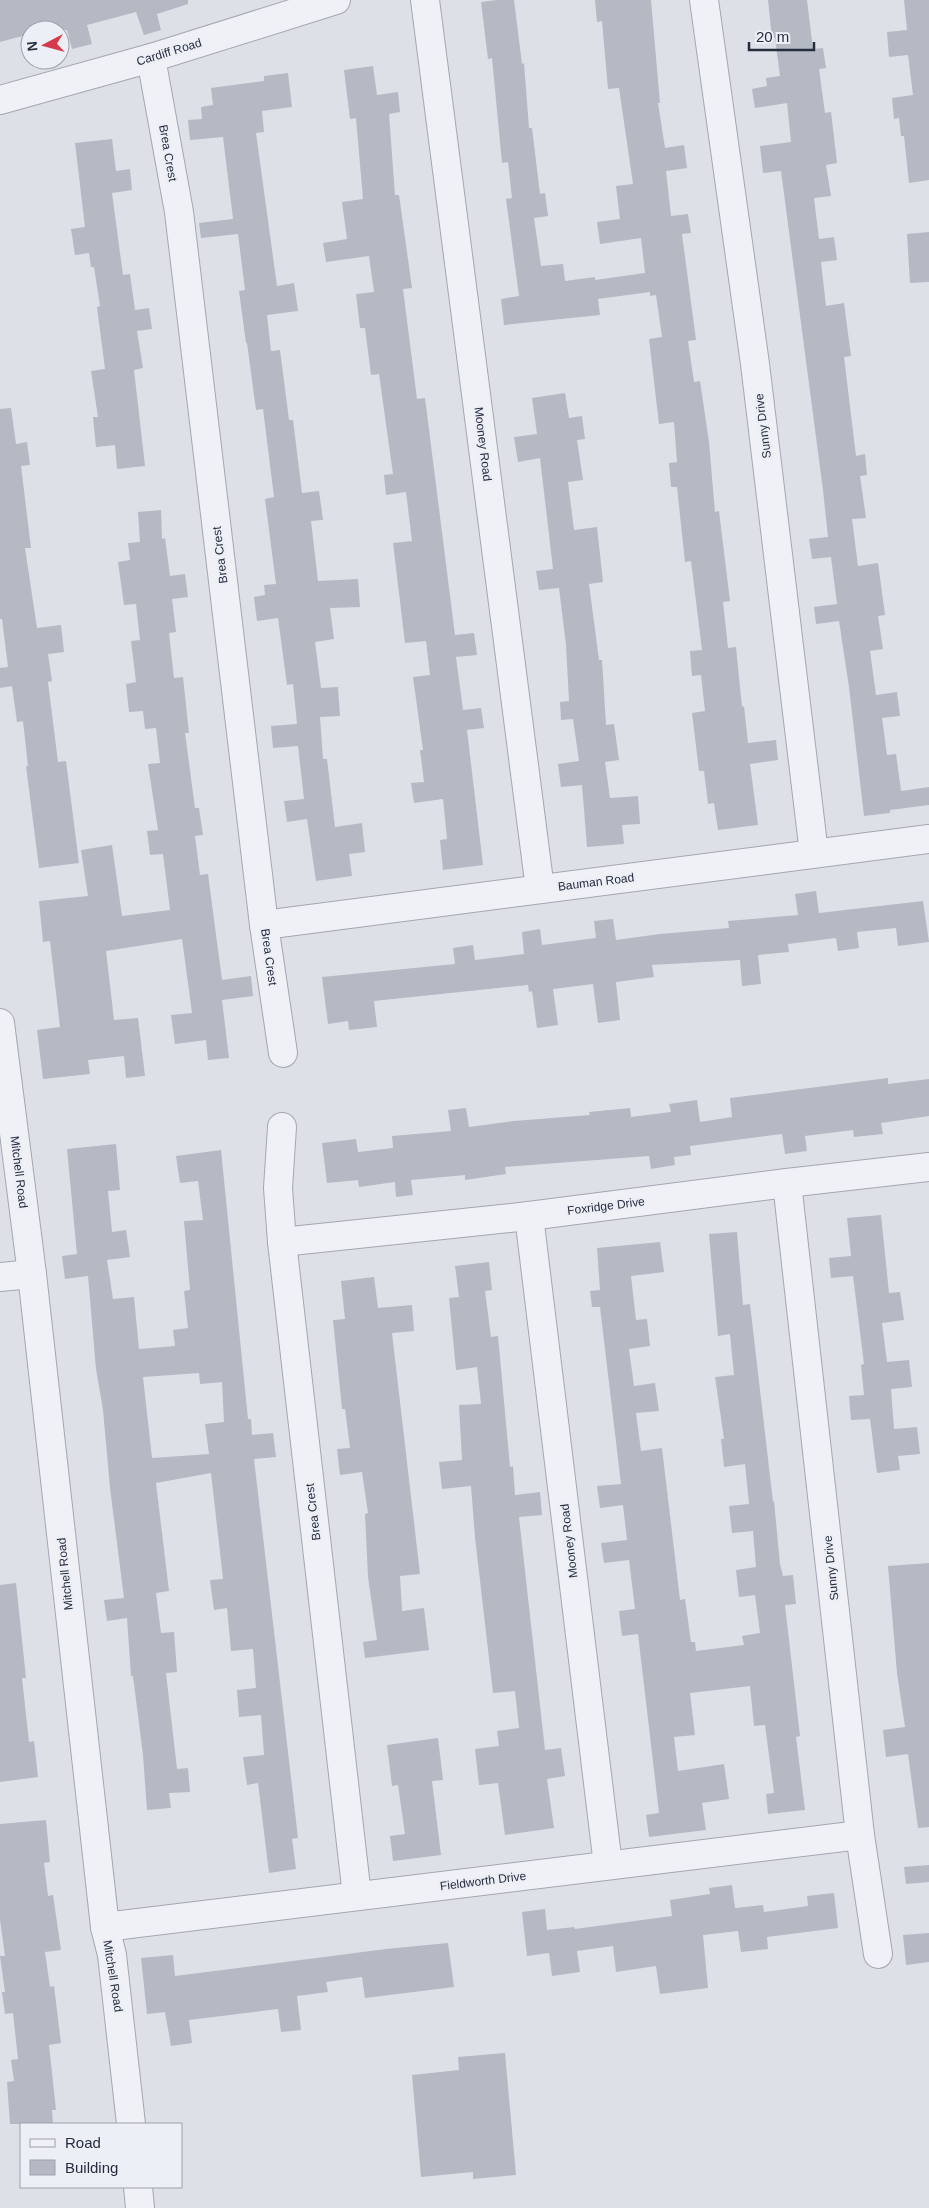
<svg xmlns="http://www.w3.org/2000/svg" width="929" height="2208" font-family="Arial,sans-serif">
  <style>
    .building { fill: #b4b9c4; fill-rule: evenodd }
    .lines { fill: none; stroke-linecap: round; stroke-linejoin: round }
    .minor-casing { stroke: #a2a7b1; stroke-width: 30 }
    .minor { stroke: #eff1f6; stroke-width: 28 }
    .labels { text-anchor: middle; dominant-baseline: central; stroke-width: 4.5; stroke-linejoin: round; paint-order: stroke }
    .street-label { font-size: 12px; fill: #262d3f; stroke: #eceff5 }
  </style>
  <rect width="100%" height="100%" fill="#dde0e7"/>
  <g class="building">
    <polygon points="0,0 188,0 188,4 157,14 161,30 144,35 136,12 87,25 92,44 72,49 67,30 30,30 30,34 0,42"/>
    <polygon points="497,0 514,0 522,64 524,63 529,128 532,128 540,194 545,193 548,216 534,218 541,266 563,264 565,281 595,277 595,280 645,273 641,238 600,244 597,222 620,219 616,186 633,184 619,88 608,89 602,21 597,22 595,0 651,0 660,103 658,103 665,148 684,145 687,168 666,171 671,216 688,214 691,233 682,234 696,340 688,341 694,382 700,381 709,442 715,512 719,511 730,601 723,602 728,648 736,647 742,707 744,706 748,743 776,740 778,760 750,764 758,825 718,830 714,803 708,804 704,771 699,771 692,713 705,711 701,675 692,676 690,651 702,650 691,561 685,562 677,487 671,487 669,463 677,462 674,422 659,424 649,339 662,337 656,295 650,296 650,292 598,299 600,315 504,325 501,299 519,296 506,199 512,198 508,162 502,163 492,58 488,59 481,2"/>
    <polygon points="768,0 807,0 813,49 823,48 826,68 819,69 825,113 831,112 837,163 826,165 831,196 814,198 819,239 834,237 837,260 821,262 826,306 844,303 851,356 844,357 856,456 865,454 867,475 860,476 866,518 852,519 858,566 878,563 885,615 878,616 883,649 870,651 876,695 897,692 900,716 882,718 887,755 896,754 901,791 929,787 929,805 890,810 890,813 864,816 849,687 839,621 816,624 814,607 837,604 831,557 812,559 809,539 828,537 823,490 781,171 763,173 760,146 791,142 787,103 755,108 752,89 767,86 766,78 780,76 775,38 772,38"/>
    <polygon points="904,0 929,0 929,180 909,183 904,136 901,136 899,118 894,119 892,98 913,95 908,55 889,57 887,32 907,30"/>
    <polygon points="373,66 377,95 398,92 400,112 389,114 395,195 399,195 412,288 403,289 417,399 425,398 455,635 474,633 477,655 456,657 463,710 481,708 484,728 467,730 483,865 443,870 440,840 447,839 443,799 414,803 411,783 424,782 420,750 423,750 413,677 430,675 426,641 405,643 393,543 412,541 406,492 386,495 384,475 393,474 379,374 371,375 365,328 360,328 356,294 374,292 369,256 326,262 323,243 347,239 342,202 363,199 356,118 350,119 344,70"/>
    <polygon points="288,73 292,107 262,111 264,132 256,133 277,286 294,283 298,311 267,315 271,351 280,350 289,420 293,420 302,493 319,491 323,520 311,521 318,581 358,579 360,607 330,608 334,639 315,642 321,688 338,687 340,716 320,717 323,759 327,759 335,827 362,823 365,852 349,854 352,876 316,881 307,819 287,822 284,801 304,799 298,746 273,748 271,726 297,724 293,684 287,685 278,618 257,621 254,597 265,595 264,585 276,584 265,499 274,497 263,409 256,410 247,343 246,343 239,291 245,290 238,234 201,238 199,223 233,219 223,137 190,140 188,120 202,119 201,107 213,105 211,88 264,81 264,76"/>
    <polygon points="112,139 116,171 130,169 132,190 112,193 123,275 130,274 135,310 149,308 152,329 137,331 143,368 134,370 145,466 117,469 115,445 96,447 93,417 98,417 91,371 105,369 97,307 100,306 94,267 91,267 89,253 75,255 71,229 85,227 75,143"/>
    <polygon points="929,232 929,282 910,283 907,234"/>
    <polygon points="565,393 569,418 582,416 585,439 577,440 583,480 568,482 574,530 597,527 603,582 589,584 599,660 602,660 606,725 614,724 619,760 605,762 610,798 638,796 640,824 622,825 624,844 587,847 582,785 561,787 558,764 579,761 573,719 561,720 560,702 569,701 566,645 559,588 539,590 536,571 553,569 540,458 518,462 514,437 537,434 532,398"/>
    <polygon points="11,408 16,444 27,442 30,465 21,466 31,548 25,548 37,628 61,625 64,652 48,654 52,681 48,682 58,762 66,761 79,863 39,868 26,766 28,766 23,721 17,722 12,686 0,688 0,668 8,667 2,619 0,619 0,409"/>
    <polygon points="161,510 162,539 165,538 170,576 185,574 188,597 172,599 176,632 169,633 174,678 183,677 189,733 185,733 195,808 199,808 203,835 195,836 200,875 208,874 222,980 251,976 253,996 222,1000 229,1058 208,1060 206,1040 175,1044 171,1015 192,1013 182,939 106,951 114,1020 138,1018 145,1076 126,1078 124,1056 88,1060 90,1074 43,1079 37,1030 60,1027 50,941 43,942 39,901 88,896 81,850 112,845 122,916 170,910 163,854 150,855 147,831 158,830 148,764 160,763 156,728 145,729 143,711 129,712 126,684 136,682 131,641 140,640 136,604 124,605 118,562 130,560 128,543 140,542 138,512"/>
    <polygon points="816,891 819,913 923,901 929,942 898,946 896,928 857,932 859,948 838,951 836,938 788,944 789,952 758,955 761,984 742,986 740,960 652,965 654,977 616,982 620,1020 598,1023 593,984 553,989 558,1025 537,1028 532,991 529,992 528,985 374,1001 377,1027 349,1030 348,1021 328,1024 322,977 455,964 453,948 473,945 475,960 524,954 522,932 540,929 542,945 596,938 594,921 613,919 616,940 660,934 729,928 728,921 798,915 795,894"/>
    <polygon points="888,1078 888,1084 929,1079 929,1116 881,1123 883,1134 854,1137 853,1130 805,1136 807,1151 785,1154 782,1134 690,1146 691,1155 674,1157 675,1165 651,1169 649,1156 505,1167 506,1174 465,1180 465,1175 411,1180 413,1195 396,1197 395,1182 359,1187 358,1180 327,1183 322,1143 356,1139 358,1152 393,1148 392,1136 451,1131 448,1110 466,1108 469,1127 514,1121 590,1115 589,1112 630,1108 631,1117 671,1112 669,1104 697,1100 700,1122 732,1117 730,1098"/>
    <path d="M116,1144l4,46 -12,1 4,41 14,-2 4,27 -23,3 6,39 21,-2 5,52 36,-3 -2,-16 15,-2 -4,-37 6,-1 -6,-69 19,-1 -5,-39 -18,2 -4,-27 45,-6 27,269h3l1,16 21,-2 3,24 -22,2 44,379 -6,1 4,30 -27,4 -11,-90 -11,2 -4,-28 21,-2 -3,-40 -22,2 -2,-27 19,-2 -3,-39 -22,2 -4,-43 -13,2 -4,-30 13,-1 -12,-106 -55,10 13,108 -13,2 5,40 13,-1 3,40 -11,1 11,96 11,-1 2,24 -21,1 2,15 -24,2 -4,-55 -10,-79h-2l-4,-58 -20,3 -3,-21 20,-2 -14,-110 -7,-78 -7,-41 -8,-93 -23,3 -3,-23 15,-2 -10,-105zM199,1373l1,11 22,-2 2,40 -19,2 4,30 -57,4 -9,-81z"/>
    <polygon points="881,1215 889,1293 900,1292 904,1320 882,1323 887,1362 909,1360 912,1387 891,1389 894,1429 917,1427 920,1454 898,1456 900,1470 877,1473 870,1419 851,1420 849,1396 864,1395 861,1365 864,1364 853,1276 831,1278 829,1258 851,1256 847,1218"/>
    <polygon points="737,1232 743,1305 750,1304 773,1502 774,1501 780,1564 783,1576 793,1575 796,1604 785,1605 800,1736 796,1737 805,1810 768,1814 766,1794 774,1793 765,1725 754,1726 750,1686 690,1693 695,1735 674,1737 678,1771 724,1764 729,1799 702,1803 706,1830 649,1837 646,1815 659,1813 638,1634 622,1636 619,1611 635,1609 629,1560 604,1563 601,1543 627,1540 623,1505 600,1508 597,1486 621,1484 600,1307 592,1307 590,1291 600,1290 597,1248 660,1242 664,1272 631,1276 636,1320 647,1319 650,1346 629,1349 634,1386 655,1383 659,1411 636,1413 641,1451 662,1448 680,1600 685,1599 691,1642 695,1642 696,1651 744,1645 742,1636 760,1633 755,1595 739,1597 736,1570 756,1567 753,1531 732,1533 729,1506 749,1504 745,1464 724,1467 721,1439 724,1439 715,1377 734,1375 730,1334 718,1336 709,1234"/>
    <polygon points="489,1262 492,1290 485,1291 491,1337 498,1336 510,1467 513,1466 515,1495 540,1492 542,1515 519,1517 545,1750 561,1748 565,1776 547,1779 554,1828 505,1835 498,1783 479,1785 475,1749 499,1746 497,1731 519,1728 515,1691 493,1693 475,1537 471,1486 442,1489 439,1462 462,1460 459,1405 481,1404 477,1367 456,1370 449,1298 459,1297 455,1266"/>
    <polygon points="374,1277 378,1308 412,1305 414,1331 392,1333 420,1574 400,1576 402,1611 424,1608 429,1650 365,1658 363,1642 377,1640 368,1577 365,1514 368,1513 362,1472 340,1475 337,1449 350,1448 345,1409 342,1409 333,1320 345,1319 341,1281"/>
    <polygon points="929,1563 929,1827 918,1828 908,1754 886,1757 883,1730 905,1727 897,1673 888,1566"/>
    <polygon points="16,1583 26,1678 22,1678 29,1742 34,1741 38,1777 0,1782 0,1585"/>
    <polygon points="438,1738 443,1780 432,1781 441,1855 393,1861 390,1836 405,1834 398,1785 392,1786 387,1745"/>
    <polygon points="46,1820 50,1862 44,1863 48,1896 53,1895 61,1950 45,1952 50,1987 54,1986 61,2043 49,2045 56,2110 52,2110 53,2124 10,2124 7,2082 14,2081 11,2060 18,2059 13,2013 5,2014 2,1992 5,1992 0,1956 5,1956 0,1920 0,1824"/>
    <polygon points="929,1865 929,1882 906,1884 904,1867"/>
    <polygon points="732,1885 735,1908 763,1905 764,1912 808,1906 807,1896 834,1893 838,1928 767,1937 768,1949 741,1952 738,1931 703,1935 708,1988 660,1994 656,1966 616,1972 613,1946 577,1951 580,1972 552,1976 549,1953 527,1956 522,1912 545,1909 547,1930 574,1927 575,1929 672,1916 670,1900 710,1894 709,1888"/>
    <polygon points="929,1933 929,1962 906,1965 903,1935"/>
    <polygon points="448,1943 454,1987 365,1998 362,1977 326,1982 328,1992 297,1996 301,2030 281,2032 278,2009 189,2020 192,2043 171,2046 165,2012 147,2014 141,1958 173,1955 175,1976 386,1949"/>
    <polygon points="505,2053 516,2175 473,2179 473,2172 421,2177 412,2075 459,2070 458,2057"/>
  </g>
  <g class="lines">
    <defs>
      <g id="minor">
        <polyline points="425,0 540,889"/>
        <polyline points="704,0 755,364 814,853"/>
        <polyline points="151,58 179,212 264,925 283,1053"/>
        <polyline points="0,100 151,58 336,0"/>
        <polyline points="264,925 929,839"/>
        <polyline points="0,1023 32,1274 105,1927 112,1955 131,2124"/>
        <polyline points="282,1127 278,1188 282,1242 357,1896"/>
        <polyline points="787,1183 860,1835 878,1954"/>
        <polyline points="529,1216 608,1865"/>
        <polyline points="282,1242 529,1216 787,1183 929,1167"/>
        <polyline points="0,1277 32,1274"/>
        <polyline points="105,1927 860,1835"/>
        <polyline points="138,2187 140,2208"/>
      </g>
    </defs>
    <use href="#minor" class="minor-casing"/>
    <use href="#minor" class="minor"/>
  </g>
  <g class="labels">
    <g class="street-label">
      <text transform="translate(169 52) rotate(-17)">Cardiff Road</text>
      <text transform="translate(168 153) rotate(80)">Brea Crest</text>
      <text transform="translate(763 426) rotate(-97)">Sunny Drive</text>
      <text transform="translate(483 444) rotate(83)">Mooney Road</text>
      <text transform="translate(220 555) rotate(-97)">Brea Crest</text>
      <text transform="translate(596 882) rotate(-7)">Bauman Road</text>
      <text transform="translate(269 957) rotate(82)">Brea Crest</text>
      <text transform="translate(19 1172) rotate(83)">Mitchell Road</text>
      <text transform="translate(606 1206) rotate(-7)">Foxridge Drive</text>
      <text transform="translate(313 1512) rotate(-97)">Brea Crest</text>
      <text transform="translate(569 1541) rotate(-97)">Mooney Road</text>
      <text transform="translate(831 1568) rotate(-96)">Sunny Drive</text>
      <text transform="translate(65 1574) rotate(-96)">Mitchell Road</text>
      <text transform="translate(483 1881) rotate(-7)">Fieldworth Drive</text>
      <text transform="translate(113 1976) rotate(81)">Mitchell Road</text>
    </g>
  </g>
  <rect x="20" y="2123" width="162" height="65" fill="#eceff5" stroke="#9da1ac"/>
  <rect x="30" y="2139" width="25" height="8" fill="#eff1f6" stroke="#9da1ac"/>
  <text x="65" y="2148" font-size="15" fill="#262d3f">Road</text>
  <rect x="30" y="2160" width="25" height="15" fill="#b4b9c4" stroke="#9da1ac"/>
  <text x="65" y="2173" font-size="15" fill="#262d3f">Building</text>
  <g transform="translate(45 45) rotate(264)"><circle r="24" fill="#eceff5" stroke="#9da1ac"/>
  <path d="M0-4L9 19L0 12L-9 19Z" fill="#d43a4a"/>
  <text y="-8" font-size="14" font-weight="bold" text-anchor="middle" fill="#262d3f">N</text>
  </g>
  <path d="M749 42v8h65v-8" fill="none" stroke="#262d3f" stroke-width="2.5"/>
  <text x="756" y="42" font-size="15" fill="#262d3f" stroke="#eceff5" stroke-width="4" paint-order="stroke">20 m</text>
</svg>
